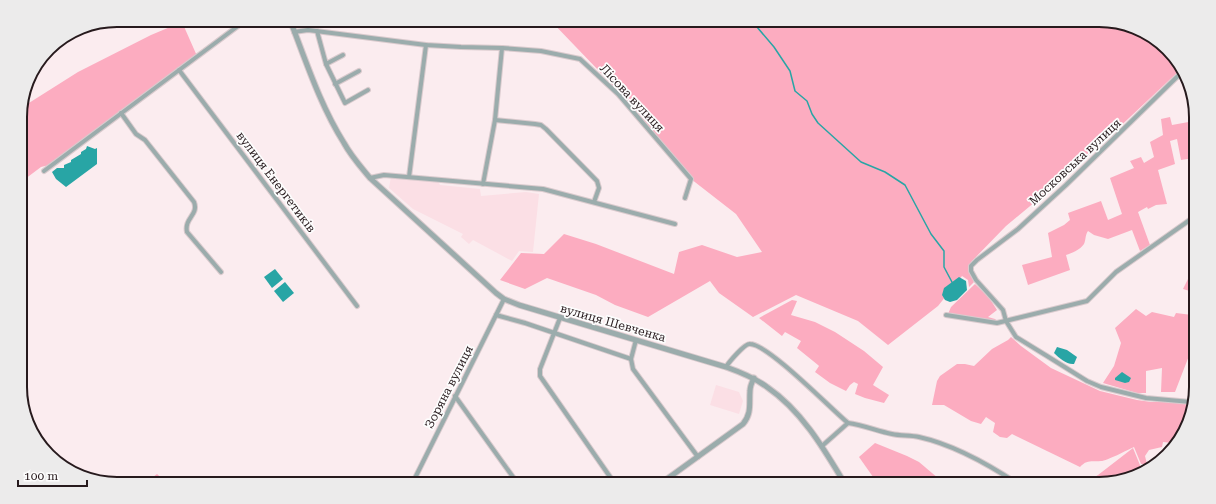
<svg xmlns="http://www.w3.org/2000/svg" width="1216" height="504" font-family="'Roboto Serif',serif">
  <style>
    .built { fill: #fbdfe5 }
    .green { fill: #fcacc0 }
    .water { fill: #28a5a5 }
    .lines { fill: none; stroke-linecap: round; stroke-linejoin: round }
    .stream { stroke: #28a5a5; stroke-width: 1.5 }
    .minor-casing { stroke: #d9cacd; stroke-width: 6 }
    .tertiary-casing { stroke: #d9cacd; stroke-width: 7 }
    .minor { stroke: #9bacac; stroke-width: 4 }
    .tertiary { stroke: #9bacac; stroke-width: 5 }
    .labels { text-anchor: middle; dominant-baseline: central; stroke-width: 3.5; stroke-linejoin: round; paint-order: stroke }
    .street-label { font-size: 12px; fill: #271a1d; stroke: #fdfdfd }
    .rim { fill: none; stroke: #271a1d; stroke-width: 2 }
  </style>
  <rect width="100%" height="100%" fill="#fbecef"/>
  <g class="built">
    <polygon points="391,177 438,181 440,185 480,189 481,196 526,192 539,194 533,252 519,251 512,261 473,240 469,244 461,237 463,234 413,209 389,188"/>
    <polygon points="716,385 739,392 743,401 739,414 710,405"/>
  </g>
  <g class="green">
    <polygon points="550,20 1099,20 1130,25 1172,53 1180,70 1077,167 1006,226 972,261 968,267 969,272 974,282 969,287 968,280 962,276 938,306 888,345 858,321 796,295 753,317 719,293 710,281 648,317 615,305 596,295 547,278 525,289 500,280 521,253 544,254 564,234 596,244 674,274 679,252 702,245 737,257 762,252 736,214 691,179 624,97"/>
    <polygon points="182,22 197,56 53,164 41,167 21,182 21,108 78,72 151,35"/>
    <path d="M1170,117l2,8 22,-4 1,4 -1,33 -13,2 -4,-21 -7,2 5,23 -17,6 9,34 -11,1 -8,4 -1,-2 -9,5 12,33 -10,6 -8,-21 -24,9 -14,-4 -6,-4c-3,4 -2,9 -4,13 -4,6 -12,9 -18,11l4,15 -42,15 -6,-20 30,-8 -4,-24 16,-8 6,-5 -2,-7 33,-12 7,19 14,-6 -12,-36 24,-10 -4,-7 11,-4 3,6 10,-6 -4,-15 13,-7 -2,-16z"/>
    <polygon points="1193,269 1193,292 1183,289"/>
    <polygon points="975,284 988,296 997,310 988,317 995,319 997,321 948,314 951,307"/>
    <polygon points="792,300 797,301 791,315 815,322 835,332 864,351 883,367 873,385 889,395 884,403 865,398 855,394 858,384 854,382 850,385 846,391 830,383 815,372 819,366 818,365 797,348 801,341 785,332 782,336 759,318"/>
    <polygon points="1136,309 1146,316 1152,312 1174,317 1176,313 1192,315 1192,348 1175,392 1161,392 1162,368 1146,371 1146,393 1137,393 1103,383 1114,366 1121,343 1115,328"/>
    <path d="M1011,337l10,9 30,22 49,23 37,9 14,2h40v16l-18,25 -10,-1 -1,5 -13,3 -4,6 2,8h-6l-7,-17c-7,3 -27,14 -33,14 -9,1 -14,-2 -21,6l-68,-33 -5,4 -7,-1 -7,-5 2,-9 -9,-6 -5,7 -10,-3 -27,-16h-12l5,-24 3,-5 17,-12h8l9,2 18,-17 16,-9z"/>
    <polygon points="875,443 907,456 919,462 945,484 878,484 859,457"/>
    <polygon points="1133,448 1142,470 1105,484 1100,484 1093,478 1098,475"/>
    <polygon points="157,474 165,481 161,484 144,484"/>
  </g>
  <g class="water">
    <polygon points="87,146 95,149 97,148 97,164 66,187 56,179 52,172 57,168 64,168 64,165 71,162 71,160 81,154 81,152 86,149"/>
    <polygon points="275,269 283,279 272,288 264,277"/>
    <polygon points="959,277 966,281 967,290 957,300 950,302 945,300 942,295 944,288"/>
    <polygon points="285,282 294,293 283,302 274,291"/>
    <path d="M1057,347l10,3 10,7 -3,7c-7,1 -15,-6 -20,-11z"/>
    <polygon points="1122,372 1131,378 1129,382 1125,383 1115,380 1115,378"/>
  </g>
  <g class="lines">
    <polyline class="stream" points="751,20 774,47 790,71 795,91 807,101 812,114 818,123 861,162 885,172 905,185 931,234 944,251 944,267 953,284"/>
    <defs>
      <g id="minor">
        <polyline points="317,31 326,64 345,103 368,90"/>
        <polyline points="294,32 308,30 426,45 461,47 502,48 541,51 580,59 618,94 691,179 685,198"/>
        <polyline points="326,64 343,55"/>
        <polyline points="179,70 357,306"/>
        <polyline points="1181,73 1066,185 1018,229 977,260 971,266 971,271 976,280 1003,310 1006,321 1016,337 1047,356 1087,381 1101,387 1146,398 1191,402"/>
        <polyline points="335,84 359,71"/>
        <path d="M121,113l15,21 9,6 49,62c5,13 -10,16 -7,30l34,40"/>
        <polyline points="495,120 535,124 541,125 546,129 597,181 599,188 594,202"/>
        <polyline points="44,171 246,20"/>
        <polyline points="409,177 426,45"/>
        <polyline points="370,178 384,175 543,189 675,224"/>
        <polyline points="483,184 495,120 502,48"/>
        <polyline points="496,315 525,323 631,359"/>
        <polyline points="946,315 997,323 1087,301 1116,272 1194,217"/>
        <polyline points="560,318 540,369 540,376 615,484"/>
        <polyline points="636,340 631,359 633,369 698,457"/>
        <path d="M726,367c3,-5 19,-24 24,-23 18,0 81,65 98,79 15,2 29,8 44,11 9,2 18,1 27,3 36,8 69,27 99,47"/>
        <polyline points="455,396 518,484"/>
        <polyline points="822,446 848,423"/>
        <polyline points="412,484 504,299"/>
      </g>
      <g id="tertiary">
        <path d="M290,20c16,41 30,85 54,123 7,13 17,24 26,35l126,115 8,6 15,6 207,62c14,5 29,11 41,20 35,24 57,62 78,97"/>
        <path d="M660,484l83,-60c9,-11 6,-20 7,-33 0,-5 2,-9 4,-13"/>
      </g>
    </defs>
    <use href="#minor" class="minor-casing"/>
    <use href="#tertiary" class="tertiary-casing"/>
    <use href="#minor" class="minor"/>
    <use href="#tertiary" class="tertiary"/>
  </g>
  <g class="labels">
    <g class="street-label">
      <text transform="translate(632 98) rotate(47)">Лісова вулиця</text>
      <text transform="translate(1075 162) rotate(-43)">Московська вулиця</text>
      <text transform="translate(276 182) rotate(53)">вулиця Енергетиків</text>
      <text transform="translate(613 323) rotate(16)">вулиця Шевченка</text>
      <text transform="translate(449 387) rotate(-63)">Зоряна вулиця</text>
    </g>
  </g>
  <path d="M0 0H1216V504H0ZM117 27H1099A90 90 0 0 1 1189 117V387A90 90 0 0 1 1099 477H117A90 90 0 0 1 27 387V117A90 90 0 0 1 117 27Z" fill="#ecebeb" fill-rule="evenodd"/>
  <path class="rim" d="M117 27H1099A90 90 0 0 1 1189 117V387A90 90 0 0 1 1099 477H117A90 90 0 0 1 27 387V117A90 90 0 0 1 117 27Z"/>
  <path d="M18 480v6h69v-6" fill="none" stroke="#271a1d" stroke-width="2"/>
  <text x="24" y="480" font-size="12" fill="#271a1d" stroke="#fdfdfd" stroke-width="3" paint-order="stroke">100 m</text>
</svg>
